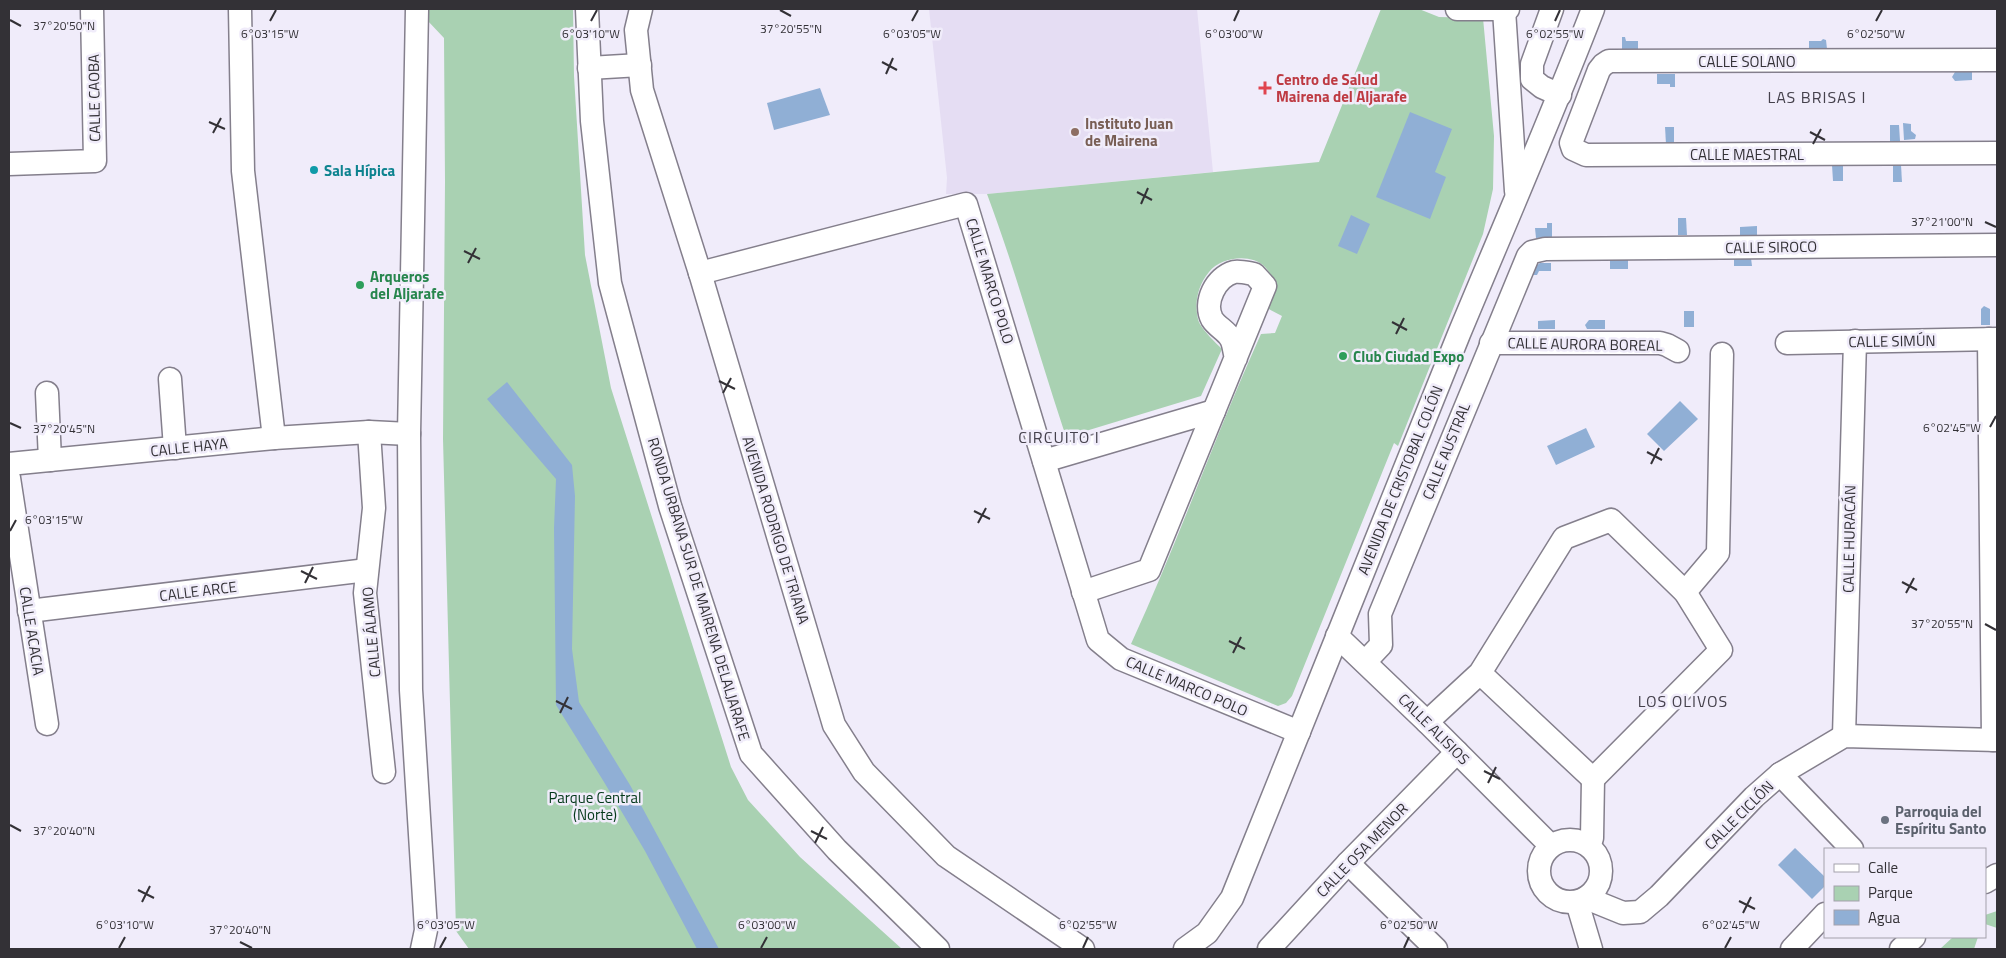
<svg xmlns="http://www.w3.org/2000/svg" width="2006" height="958" font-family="'Titillium Web',sans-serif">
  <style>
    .built { fill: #e5ddf3 }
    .green { fill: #a9d1b2 }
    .water { fill: #90afd5 }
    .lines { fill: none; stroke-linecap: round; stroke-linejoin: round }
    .minor-casing { stroke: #847f8c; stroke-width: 25 }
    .minor { stroke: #fff; stroke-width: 22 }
    .ticks { fill: none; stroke: #333136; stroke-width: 2 }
    .health-dot { fill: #e0444e; stroke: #f0ecfa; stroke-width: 2 }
    .education-dot { fill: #8d6e63; stroke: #f0ecfa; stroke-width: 2 }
    .culture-dot { fill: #0f9aa8; stroke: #f0ecfa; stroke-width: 2 }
    .leisure-dot { fill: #2e9e5b; stroke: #f0ecfa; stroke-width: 2 }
    .worship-dot { fill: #6b7280; stroke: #f0ecfa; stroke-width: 2 }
    .labels { text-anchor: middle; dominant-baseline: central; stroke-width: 5; stroke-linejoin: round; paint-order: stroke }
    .street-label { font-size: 15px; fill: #333136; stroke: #f0ecfa }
    .health-label { font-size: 15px; font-weight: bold; fill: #be3a42; stroke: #f0ecfa; text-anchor: start }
    .education-label { font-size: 15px; font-weight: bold; fill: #785e54; stroke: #f0ecfa; text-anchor: start }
    .culture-label { font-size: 15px; font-weight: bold; fill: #0d838f; stroke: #f0ecfa; text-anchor: start }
    .leisure-label { font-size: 15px; font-weight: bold; fill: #27864d; stroke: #f0ecfa; text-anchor: start }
    .park-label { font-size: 15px; fill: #04391a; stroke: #f0ecfa }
    .worship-label { font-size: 15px; font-weight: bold; fill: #5b616d; stroke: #f0ecfa; text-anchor: start }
    .neighbourhood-label { font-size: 16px; letter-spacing: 1px; fill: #45414c; stroke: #f0ecfa }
    .ticks-label { font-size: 12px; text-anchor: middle; fill: #333136; stroke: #f0ecfa; stroke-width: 5; stroke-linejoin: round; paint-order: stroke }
  </style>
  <rect width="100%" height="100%" fill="#f0ecfa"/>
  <polygon class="built" points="929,9 1197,9 1213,172 987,194 946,194 947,178"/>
  <g class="green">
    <polygon points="428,9 573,9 574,76 585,255 611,388 731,767 748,800 800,857 902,949 469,949 456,931 443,439 445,182 444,38 427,20"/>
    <path d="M1381,9h38l20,8 44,1 11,118 -1,53 -10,45 -85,212 -4,-3 -102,253 -6,7 -8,3 -147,-62c47,-102 84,-208 130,-310l14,-1 7,-17 -17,-9 10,-23c-3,-6 -6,-13 -10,-17 -14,-14 -44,-10 -56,5 -11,13 -15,31 -11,47 1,8 18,24 24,30l-21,47 -135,41c-27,-81 -49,-163 -79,-243l332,-32z"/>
    <polygon points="1997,911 1997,928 1985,924 1985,915"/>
    <polygon points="1953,937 1978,937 1974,949 1940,949"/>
  </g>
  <g class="water">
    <polygon points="1622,37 1625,37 1626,41 1638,41 1638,49 1622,49"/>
    <polygon points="1823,39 1826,40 1827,49 1809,49 1809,41 1821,41"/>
    <polygon points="1955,72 1972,72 1972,80 1955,81 1952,77"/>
    <polygon points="1657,74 1675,74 1675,87 1670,87 1670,84 1657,84"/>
    <polygon points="820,88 830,115 774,130 767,103"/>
    <polygon points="1410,112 1452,129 1435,172 1446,177 1430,219 1376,197"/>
    <polygon points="1903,123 1911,124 1911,131 1916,135 1915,139 1904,140"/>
    <polygon points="1890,125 1899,125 1900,141 1890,141"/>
    <polygon points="1665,127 1674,127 1674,144 1666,144"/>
    <polygon points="1832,165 1843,165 1843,181 1833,181"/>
    <polygon points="1901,165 1902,182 1893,182 1893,166"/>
    <polygon points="1351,215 1370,224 1357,254 1338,246"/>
    <polygon points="1678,218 1686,218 1687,235 1678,235"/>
    <polygon points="1547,223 1552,223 1552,237 1536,238 1535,228 1547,228"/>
    <polygon points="1757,226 1757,237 1740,237 1740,227"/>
    <polygon points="1734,258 1751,258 1752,266 1734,266"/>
    <rect x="1610" y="259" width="18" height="10"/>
    <polygon points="1540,263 1551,263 1551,271 1539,271 1537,275 1532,275 1536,266"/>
    <polygon points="1984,306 1990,309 1990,325 1981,325 1981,309"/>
    <rect x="1684" y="311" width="10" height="16"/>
    <polygon points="1555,320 1555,329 1538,329 1538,321"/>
    <polygon points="1589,320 1605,320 1605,329 1587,329 1585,325"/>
    <polygon points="507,382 572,465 575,496 572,649 579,702 630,785 719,949 697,949 645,851 604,782 556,705 554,528 556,479 487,399"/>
    <polygon points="1680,401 1698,419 1664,451 1647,434"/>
    <polygon points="1586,428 1595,447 1556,465 1547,446"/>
    <polygon points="1795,848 1825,877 1825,886 1812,899 1778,865"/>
  </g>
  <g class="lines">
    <defs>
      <g id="minor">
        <polyline points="240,9 243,171 274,438"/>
        <polyline points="417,9 409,434 411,690 426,930 422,949"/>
        <polyline points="587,9 592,121 610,283 670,506 751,754 837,850 938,949"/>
        <polyline points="641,9 636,30 642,90 700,273 834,725 864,772 946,856 1083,949"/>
        <polyline points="1457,9 1508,9"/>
        <polyline points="1552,9 1532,64 1532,79 1542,87 1560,95"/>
        <polyline points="1504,10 1516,191"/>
        <polyline points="1997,60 1609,61 1603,65 1599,70 1571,143 1573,149 1586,155 1997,153"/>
        <polyline points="589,68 640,65"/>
        <polyline points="9,164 95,161 92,9"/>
        <polyline points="700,273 966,204 1098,640 1121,659 1299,732"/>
        <polyline points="1989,339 1993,740"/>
        <polyline points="1491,343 1660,343 1667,345 1678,351"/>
        <polyline points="1787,343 1997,339"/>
        <polyline points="170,379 175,448"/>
        <polyline points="47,393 50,460"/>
        <polyline points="369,432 374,508 365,593 384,772"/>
        <polyline points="1044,461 1214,411"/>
        <polyline points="9,464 274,438 369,432 409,434"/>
        <polyline points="9,478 47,724"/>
        <path d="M1083,592l66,-22 116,-284 -11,-12c-6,-1 -14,-3 -20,-2 -18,5 -31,30 -22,47 5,8 15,12 19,20 3,5 3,13 5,19"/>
        <polyline points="1685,592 1718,553 1722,354"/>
        <polyline points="29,611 367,570"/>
        <polyline points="1337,636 1427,722 1551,846"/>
        <polyline points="1365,662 1381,645 1380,614 1528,256 1532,252 1545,249 1997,245"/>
        <polyline points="1427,722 1480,673 1564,538 1611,520 1685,592 1721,650 1593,779 1480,673"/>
        <polyline points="1844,736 1855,341"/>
        <polyline points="1780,774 1852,849"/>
        <circle cx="1570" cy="871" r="31"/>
        <polyline points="1589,846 1592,838 1593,779"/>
        <polyline points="1348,863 1436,949"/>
        <polyline points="1985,882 1997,875"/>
        <polyline points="1586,898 1623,913 1640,912 1659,896 1754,797 1780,774 1844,736 1997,740"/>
        <polyline points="1577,902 1591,949"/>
        <path d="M1185,949l22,-16 25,-35c76,-188 151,-376 227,-564 45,-108 92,-216 134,-325"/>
        <polyline points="1269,949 1348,863 1457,752"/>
        <polyline points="1792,949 1825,914"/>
        <polyline points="1901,949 1914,937"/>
      </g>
    </defs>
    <use href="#minor" class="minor-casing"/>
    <use href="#minor" class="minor"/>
  </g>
  <path class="ticks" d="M780,10l11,6M10,20l11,6M270,21l6,-11M591,21l6,-11M912,21l6,-11M1234,21l5,-11M1555,21l5,-11M1876,21l6,-11M882,62l15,8M886,74l7,-16M209,122l16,7M1810,132l15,8M213,133l8,-15M1813,144l8,-15M1137,192l15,8M1141,204l7,-16M1985,222l11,5M464,251l16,8M468,263l8,-15M1392,322l15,8M1396,334l8,-16M719,381l16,8M723,393l8,-15M10,423l11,5M1990,427l6,-11M1647,452l15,8M1651,464l8,-16M974,511l16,8M978,523l8,-15M10,531l6,-11M301,571l16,8M1902,582l15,8M305,583l8,-16M1906,593l8,-15M1985,624l11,6M1229,641l16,8M1233,653l8,-16M556,701l16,8M560,713l8,-16M1484,771l16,8M1488,783l8,-16M10,825l11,6M811,831l16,8M815,843l8,-16M138,890l16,8M1739,901l16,8M142,902l8,-16M1743,913l8,-16M240,942l12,6M119,948l6,-11M440,948l6,-11M761,948l6,-11M1083,948l5,-11M1404,948l5,-11M1725,948l6,-11"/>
  <path class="health-dot" d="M1262.5 80.5h5v5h5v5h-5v5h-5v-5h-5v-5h5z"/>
  <circle class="education-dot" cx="1075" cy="132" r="5"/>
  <circle class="culture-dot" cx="314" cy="170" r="5"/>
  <g class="leisure-dot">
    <circle cx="360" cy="285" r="5"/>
    <circle cx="1343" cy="356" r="5"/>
  </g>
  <circle class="worship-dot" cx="1885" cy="820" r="5"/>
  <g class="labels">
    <g class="street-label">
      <text x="1747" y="61">CALLE SOLANO</text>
      <text transform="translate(94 98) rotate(-91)">CALLE CAOBA</text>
      <text x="1747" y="154">CALLE MAESTRAL</text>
      <text transform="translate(1771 247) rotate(-1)">CALLE SIROCO</text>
      <text transform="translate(990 281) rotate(73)">CALLE MARCO POLO</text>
      <text transform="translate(1892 341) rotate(-1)">CALLE SIMÚN</text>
      <text transform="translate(1585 344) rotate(1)">CALLE AURORA BOREAL</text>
      <text transform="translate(189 447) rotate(-6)">CALLE HAYA</text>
      <text transform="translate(1446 451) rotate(-68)">CALLE AUSTRAL</text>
      <text transform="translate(1400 480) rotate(-68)">AVENIDA DE CRISTOBAL COLÓN</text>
      <text transform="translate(776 530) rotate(73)">AVENIDA RODRIGO DE TRIANA</text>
      <text transform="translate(1849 539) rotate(-89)">CALLE HURACÁN</text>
      <text transform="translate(699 589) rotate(73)">RONDA URBANA SUR DE MAIRENA DELALJARAFE</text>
      <text transform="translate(198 591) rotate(-7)">CALLE ARCE</text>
      <text transform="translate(32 631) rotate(81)">CALLE ACACIA</text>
      <text transform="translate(371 632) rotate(-95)">CALLE ÁLAMO</text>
      <text transform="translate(1187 686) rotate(23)">CALLE MARCO POLO</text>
      <text transform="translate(1434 729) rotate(45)">CALLE ALISIOS</text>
      <text transform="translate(1739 815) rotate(-45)">CALLE CICLÓN</text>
      <text transform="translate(1362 850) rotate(-46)">CALLE OSA MENOR</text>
    </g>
    <g class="health-label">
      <text x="1276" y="79">Centro de Salud<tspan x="1276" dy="17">Mairena del Aljarafe</tspan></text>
    </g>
    <g class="education-label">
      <text x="1085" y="123">Instituto Juan<tspan x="1085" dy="17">de Mairena</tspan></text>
    </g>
    <g class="culture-label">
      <text x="324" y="170">Sala Hípica</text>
    </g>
    <g class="leisure-label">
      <text x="370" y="276">Arqueros<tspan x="370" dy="17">del Aljarafe</tspan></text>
      <text x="1353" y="356">Club Ciudad Expo</text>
    </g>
    <g class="park-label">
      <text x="595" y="797">Parque Central<tspan x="595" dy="17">(Norte)</tspan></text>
    </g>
    <g class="worship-label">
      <text x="1895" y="811">Parroquia del<tspan x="1895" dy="17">Espíritu Santo</tspan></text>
    </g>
    <g class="neighbourhood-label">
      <text x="1817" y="97">LAS BRISAS I</text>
      <text x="1059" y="437">CIRCUITO I</text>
      <text x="1683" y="701">LOS OLIVOS</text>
    </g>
  </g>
  <g class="ticks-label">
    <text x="64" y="30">37°20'50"N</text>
    <text x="791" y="33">37°20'55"N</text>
    <text x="270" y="38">6°03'15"W</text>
    <text x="591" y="38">6°03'10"W</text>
    <text x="912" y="38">6°03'05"W</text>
    <text x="1234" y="38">6°03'00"W</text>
    <text x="1555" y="38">6°02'55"W</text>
    <text x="1876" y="38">6°02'50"W</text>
    <text x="1942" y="226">37°21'00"N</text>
    <text x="1952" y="432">6°02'45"W</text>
    <text x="64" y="433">37°20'45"N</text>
    <text x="54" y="524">6°03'15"W</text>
    <text x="1942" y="628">37°20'55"N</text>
    <text x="64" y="835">37°20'40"N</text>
    <text x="125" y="929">6°03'10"W</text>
    <text x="446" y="929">6°03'05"W</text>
    <text x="767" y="929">6°03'00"W</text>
    <text x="1088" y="929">6°02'55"W</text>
    <text x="1409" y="929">6°02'50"W</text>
    <text x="1731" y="929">6°02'45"W</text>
    <text x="240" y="934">37°20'40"N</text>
  </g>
  <rect width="2006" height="958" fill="none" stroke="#333136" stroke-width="20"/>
  <rect x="1824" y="848" width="162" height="90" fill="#f0ecfa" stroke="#a4a1ac"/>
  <rect x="1834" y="864" width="25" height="8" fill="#ffffff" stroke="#a4a1ac"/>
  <text x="1868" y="873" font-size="15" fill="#333136">Calle</text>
  <rect x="1834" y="886" width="25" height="15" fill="#a9d1b2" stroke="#a4a1ac"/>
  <text x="1868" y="898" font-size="15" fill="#333136">Parque</text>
  <rect x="1834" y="910" width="25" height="15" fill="#90afd5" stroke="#a4a1ac"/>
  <text x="1868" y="923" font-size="15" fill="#333136">Agua</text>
</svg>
